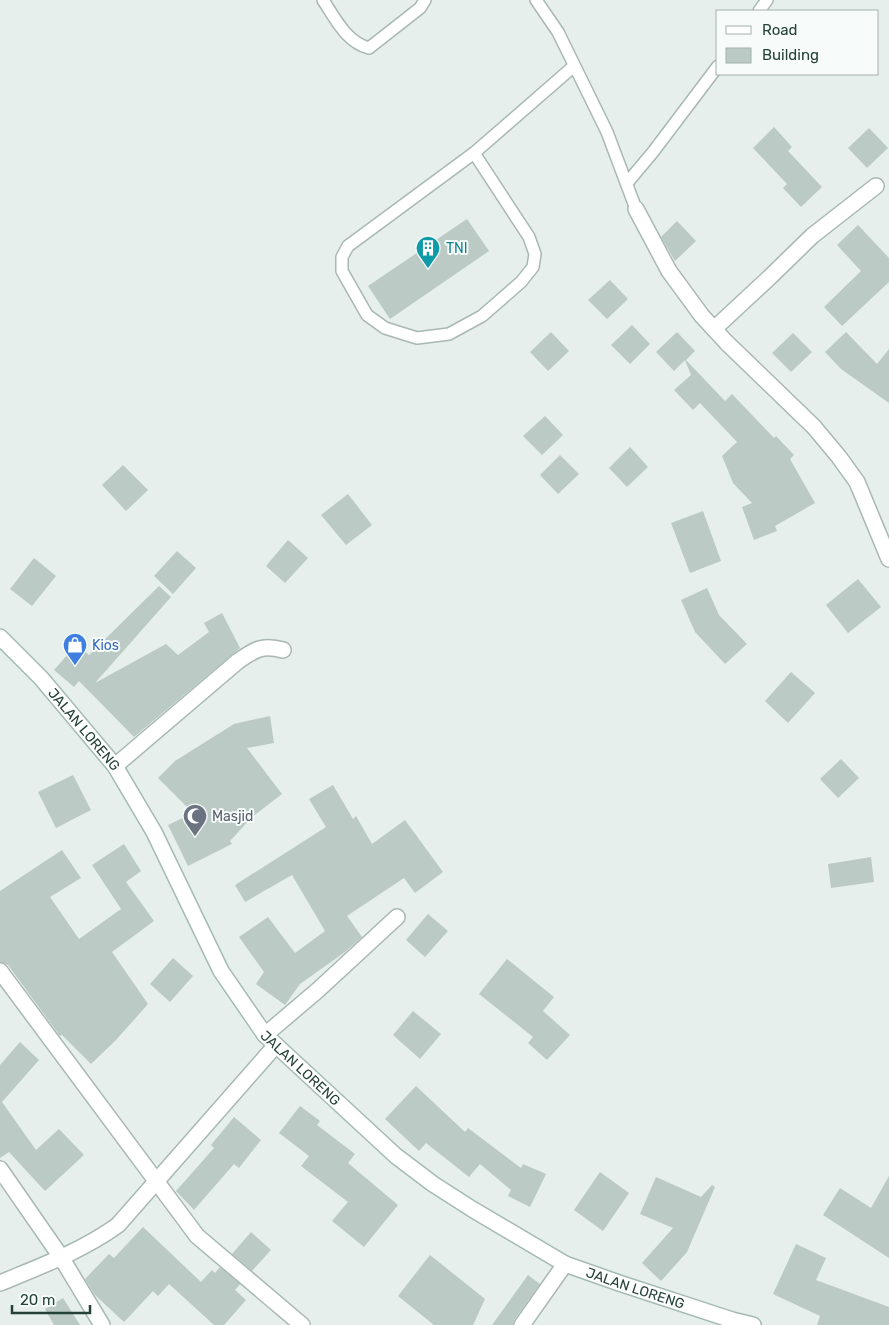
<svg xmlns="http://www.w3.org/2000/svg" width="889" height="1325" font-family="Rubik,sans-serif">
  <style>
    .building { fill: #bbcac4 }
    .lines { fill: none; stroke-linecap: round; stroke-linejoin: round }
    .lane-casing { stroke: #a8b8b2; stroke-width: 14 }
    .street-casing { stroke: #a8b8b2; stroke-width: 18 }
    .secondary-casing { stroke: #a4bbb3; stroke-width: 18 }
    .lane { stroke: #fff; stroke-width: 11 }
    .street { stroke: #fff; stroke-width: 15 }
    .secondary { stroke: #fff; stroke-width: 15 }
    .labels { text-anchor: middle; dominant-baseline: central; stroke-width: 4; stroke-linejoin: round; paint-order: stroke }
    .culture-label { font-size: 14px; fill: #0d838f; stroke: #f7fbf9; text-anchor: start }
    .shop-label { font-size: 14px; fill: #366cbe; stroke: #f7fbf9; text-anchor: start }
    .street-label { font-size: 14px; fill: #24423a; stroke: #f7fbf9 }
    .worship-label { font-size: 14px; fill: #5b616d; stroke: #f7fbf9; text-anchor: start }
  </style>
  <rect width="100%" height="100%" fill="#e6efeb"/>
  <g class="building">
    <polygon points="774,127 792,147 788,151 822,187 801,207 783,188 787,184 753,148"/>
    <polygon points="869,128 888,148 867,168 848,148"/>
    <polygon points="467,219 489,251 390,319 368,286"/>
    <polygon points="677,221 696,241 675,261 661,237"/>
    <polygon points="858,225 889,258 889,282 842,326 824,307 861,271 837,245"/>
    <polygon points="610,280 628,299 607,319 588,300"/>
    <polygon points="632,325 650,344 630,364 611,345"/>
    <polygon points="551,332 569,351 548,371 530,352"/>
    <polygon points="677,332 695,351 686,360 725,401 732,394 774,438 776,436 794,455 790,459 815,503 775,526 777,531 754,540 742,507 752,503 733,483 722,456 737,442 700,403 693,410 674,390 691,375 685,360 674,371 656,352"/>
    <polygon points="846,332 877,364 889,349 889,403 841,369 825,352"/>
    <polygon points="793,333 812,352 791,372 772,353"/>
    <polygon points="545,416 563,435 542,455 523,436"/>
    <polygon points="630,447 648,467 627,487 609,468"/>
    <polygon points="560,455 579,474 558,494 540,475"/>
    <polygon points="123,465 148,490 126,511 102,485"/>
    <polygon points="348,494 372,525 346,545 321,515"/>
    <polygon points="703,511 721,561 690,573 671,523"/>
    <polygon points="288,540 308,558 285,583 266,566"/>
    <polygon points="177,551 196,568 173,594 154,576"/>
    <polygon points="34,558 56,576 32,606 10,589"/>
    <polygon points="858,579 881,607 848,633 826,605"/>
    <polygon points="159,586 171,597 95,683 166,644 178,655 209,632 204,623 222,613 240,648 134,737 79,681 74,687 54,670 77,644 89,655"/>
    <polygon points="707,588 719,615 747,644 725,664 695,632 681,600"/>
    <polygon points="791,672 815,693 788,723 765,701"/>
    <polygon points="270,716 274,743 247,748 282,794 252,817 230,841 232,844 188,866 168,825 193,813 158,778 175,761 234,724"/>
    <polygon points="841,759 859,778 838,798 820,779"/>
    <polygon points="73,775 91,810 56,828 38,792"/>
    <polygon points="333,785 353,819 356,816 372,844 405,820 443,872 415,893 404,878 347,916 362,937 345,952 300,984 285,1005 256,984 264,972 239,937 268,917 295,953 325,931 292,875 245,902 235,885 326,827 309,799"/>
    <polygon points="124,844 141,871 126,882 154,921 112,952 148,1004 116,1040 91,1064 62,1035 60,1036 8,965 0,962 0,891 62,850 81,878 50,897 79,939 121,909 92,865"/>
    <polygon points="871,857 874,882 831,888 828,864"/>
    <polygon points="428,914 448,931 425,957 406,940"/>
    <polygon points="173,958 193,976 170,1002 150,984"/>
    <polygon points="507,959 554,997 543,1011 570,1035 547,1060 528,1043 533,1037 479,994"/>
    <polygon points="413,1011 441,1034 420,1059 393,1035"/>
    <polygon points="20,1042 39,1060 2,1102 36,1150 59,1129 84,1155 45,1191 9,1152 0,1158 0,1065"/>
    <polygon points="416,1086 465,1132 468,1128 521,1168 523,1164 546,1174 530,1207 508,1196 511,1190 480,1164 469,1177 426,1143 419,1151 385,1119"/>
    <polygon points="300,1106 320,1121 317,1125 355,1154 348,1163 398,1205 364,1247 332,1221 348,1202 301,1166 309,1156 279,1133"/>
    <polygon points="234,1117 261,1140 239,1168 234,1164 194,1210 176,1191 214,1148 211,1145"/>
    <polygon points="600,1172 629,1193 603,1231 574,1210"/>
    <polygon points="889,1176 889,1258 823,1215 840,1188 871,1208"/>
    <polygon points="656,1177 701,1197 712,1185 715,1187 687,1252 661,1281 642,1263 673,1228 640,1214"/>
    <polygon points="143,1227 201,1282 212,1270 215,1273 220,1267 240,1284 235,1290 246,1300 224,1325 214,1325 169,1284 158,1296 153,1291 124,1322 95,1295 85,1279 109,1254 114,1258"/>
    <polygon points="251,1232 271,1250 252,1271 232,1254"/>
    <polygon points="796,1244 826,1258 816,1280 889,1307 889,1325 817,1325 820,1316 773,1294"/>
    <polygon points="430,1255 485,1299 473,1325 434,1325 398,1296"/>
    <polygon points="528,1275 540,1284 514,1320 513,1325 492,1325"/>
    <polygon points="63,1298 80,1325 54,1325 45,1309"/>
  </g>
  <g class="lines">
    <defs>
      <g id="lane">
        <path d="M323,0c12,18 23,42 46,48l51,-40 5,-8"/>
        <polyline points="536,0 558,32 607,132 636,209"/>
        <polyline points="759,11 767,0"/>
        <polyline points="474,153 529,237 535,254 533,267 521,282 482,316 449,334 417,338 385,328 367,315 342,271 342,257 348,246 474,153 574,66"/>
        <polyline points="627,183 653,152 718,66"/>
      </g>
      <g id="street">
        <polyline points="636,209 669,271 702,316 726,342 814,427 839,457 857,482 889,559"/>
        <polyline points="714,329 770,277 812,236 876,186"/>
        <path d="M115,766l122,-104c17,-12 25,-18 46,-12"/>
        <polyline points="0,971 197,1236 302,1325"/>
        <polyline points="265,1035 318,990 397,917"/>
        <polyline points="0,1169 61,1257 102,1325"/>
        <path d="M0,1283c41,-17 82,-32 118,-58l158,-180"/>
        <polyline points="522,1325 565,1264"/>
      </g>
      <g id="secondary">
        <path id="s1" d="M0,637l41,41 74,88 39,66 67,139 44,64 131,121 37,28 39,25 93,55 54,19 113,37 21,5"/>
      </g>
    </defs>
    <use href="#lane" class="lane-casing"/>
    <use href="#street" class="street-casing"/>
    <use href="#secondary" class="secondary-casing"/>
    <use href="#lane" class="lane"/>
    <use href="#street" class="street"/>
    <use href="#secondary" class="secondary"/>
  </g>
  <defs>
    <symbol id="building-pin" viewBox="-11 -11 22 30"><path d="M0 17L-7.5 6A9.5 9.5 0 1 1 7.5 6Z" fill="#0f9aa8" stroke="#f7fbf9"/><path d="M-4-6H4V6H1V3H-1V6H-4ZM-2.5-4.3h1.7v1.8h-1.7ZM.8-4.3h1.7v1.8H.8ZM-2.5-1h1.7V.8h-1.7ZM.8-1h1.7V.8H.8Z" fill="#fff"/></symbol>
    <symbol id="shop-pin" viewBox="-11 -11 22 30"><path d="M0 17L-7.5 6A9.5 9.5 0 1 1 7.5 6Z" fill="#3f7fe0" stroke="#f7fbf9"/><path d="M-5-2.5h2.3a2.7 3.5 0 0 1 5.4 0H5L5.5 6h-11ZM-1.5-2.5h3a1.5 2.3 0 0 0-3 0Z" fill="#fff"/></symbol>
    <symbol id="mosque-pin" viewBox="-11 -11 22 30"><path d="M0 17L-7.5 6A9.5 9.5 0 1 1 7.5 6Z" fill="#6b7280" stroke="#f7fbf9"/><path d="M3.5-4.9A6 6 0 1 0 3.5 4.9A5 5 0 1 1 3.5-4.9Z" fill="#fff"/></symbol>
  </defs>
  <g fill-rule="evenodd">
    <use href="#building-pin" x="414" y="234" width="28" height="38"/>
    <use href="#shop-pin" x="61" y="631" width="28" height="38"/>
    <use href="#mosque-pin" x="181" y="802" width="28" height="38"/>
  </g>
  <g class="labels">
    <g class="culture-label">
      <text x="446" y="248">TNI</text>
    </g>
    <g class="shop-label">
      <text x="92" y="645">Kios</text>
    </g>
    <g class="street-label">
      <text stroke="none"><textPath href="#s1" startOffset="125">JALAN LORENG</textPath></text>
      <text stroke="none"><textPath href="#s1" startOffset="530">JALAN LORENG</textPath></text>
      <text stroke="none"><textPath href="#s1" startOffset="935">JALAN LORENG</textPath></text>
    </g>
    <g class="worship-label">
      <text x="212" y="816">Masjid</text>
    </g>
  </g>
  <rect x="716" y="10" width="162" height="65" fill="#f7fbf9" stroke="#a3b1ad"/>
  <rect x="726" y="26" width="25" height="8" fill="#ffffff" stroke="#a3b1ad"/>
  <text x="762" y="35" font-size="15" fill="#24423a">Road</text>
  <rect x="726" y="48" width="25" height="15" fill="#bbcac4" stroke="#a3b1ad"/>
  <text x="762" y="60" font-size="15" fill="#24423a">Building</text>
  <path d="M12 1305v8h78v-8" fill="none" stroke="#24423a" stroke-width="2.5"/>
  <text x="20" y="1305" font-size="15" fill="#24423a" stroke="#f7fbf9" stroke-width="4" paint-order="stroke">20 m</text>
</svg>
